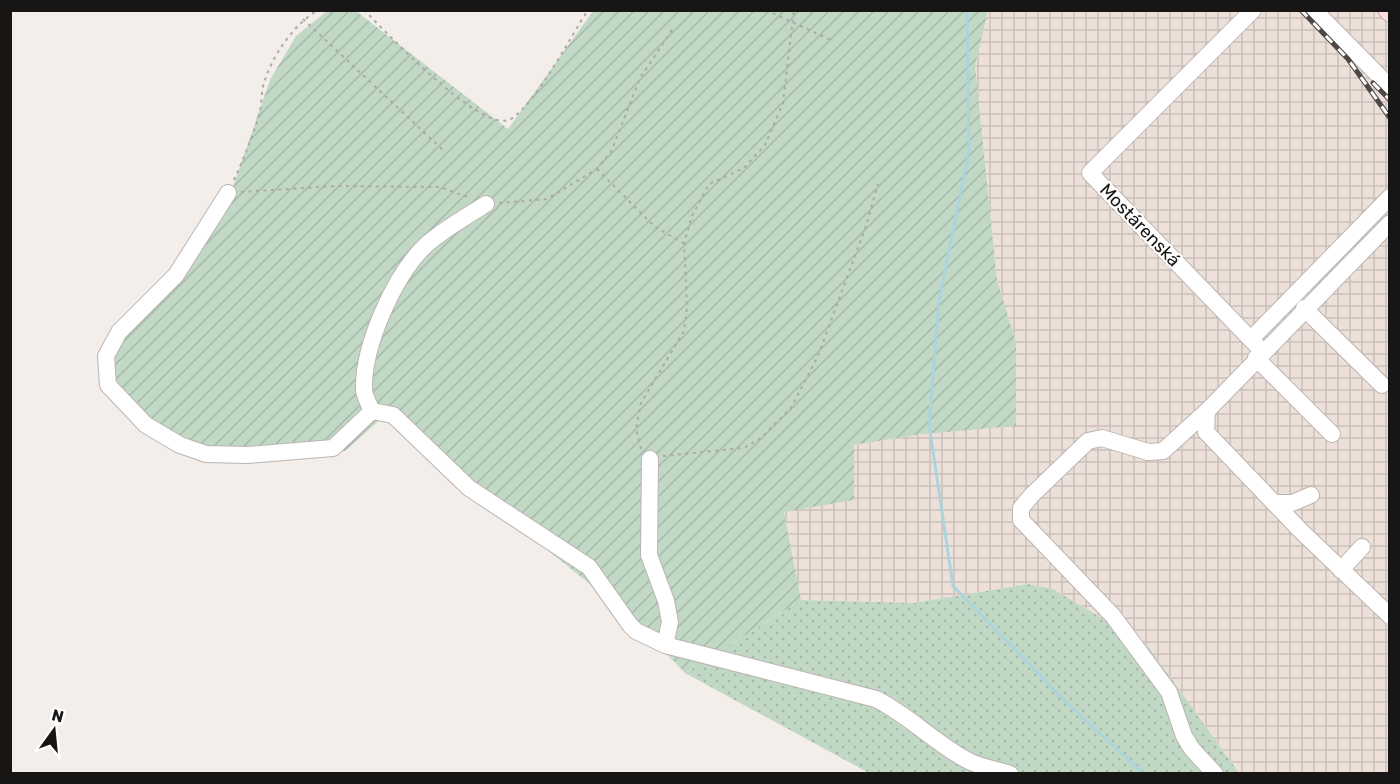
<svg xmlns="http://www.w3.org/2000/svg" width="1400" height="784" font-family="Rubik,sans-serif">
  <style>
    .industrial { fill: url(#industrial-grid) }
    .grass { fill: url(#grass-dots) }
    .garden { fill: url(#garden-furrows) }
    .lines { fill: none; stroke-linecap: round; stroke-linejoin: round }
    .stream { stroke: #acd4de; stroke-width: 3 }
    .minor-casing { stroke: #bbb5b2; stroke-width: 18 }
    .major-casing { stroke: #aa8a89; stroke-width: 22 }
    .path { stroke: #ada8a5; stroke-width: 2; stroke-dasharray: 3 4.5; stroke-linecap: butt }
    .minor { stroke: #fff; stroke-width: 16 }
    .major { stroke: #fbdedd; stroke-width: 21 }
    .rail-casing { stroke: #4b4846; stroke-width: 5 }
    .rail { stroke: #fff; stroke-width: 3; stroke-dasharray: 9; stroke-linecap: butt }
    .labels { text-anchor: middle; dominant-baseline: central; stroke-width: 4.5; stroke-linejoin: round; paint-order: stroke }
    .street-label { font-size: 18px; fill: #181615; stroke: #fff }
  </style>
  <defs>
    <pattern id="industrial-grid" width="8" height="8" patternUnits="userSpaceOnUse" patternTransform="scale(1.5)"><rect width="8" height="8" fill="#ede0d9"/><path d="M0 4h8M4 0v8" fill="none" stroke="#cabfb9"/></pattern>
    <pattern id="grass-dots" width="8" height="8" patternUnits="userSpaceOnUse" patternTransform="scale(1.5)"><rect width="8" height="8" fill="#c1d8c5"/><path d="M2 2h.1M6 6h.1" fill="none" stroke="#a5b9a8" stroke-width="1.8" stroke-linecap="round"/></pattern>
    <pattern id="garden-furrows" width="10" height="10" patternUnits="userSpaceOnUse" patternTransform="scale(1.5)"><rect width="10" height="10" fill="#c1d8c5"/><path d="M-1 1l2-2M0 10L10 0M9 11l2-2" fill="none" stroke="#a5b9a8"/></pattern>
  </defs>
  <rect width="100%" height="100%" fill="#f4eeea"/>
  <polygon class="industrial" points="988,11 1389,11 1389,773 1239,773 1148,646 1053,589 1028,584 914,603 801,600 784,511 854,500 854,445 923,434 1016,342 997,280 975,66"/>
  <polygon class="grass" points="1028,584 1053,589 1148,646 1239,773 869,773 685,673 801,600 914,603"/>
  <polygon class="garden" points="327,11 356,11 508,129 593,11 988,11 975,66 997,280 1016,342 1016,426 923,434 854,445 854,500 784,512 801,600 685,673 630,616 382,418 345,451 229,461 189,446 115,390 115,349 226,207 270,80 296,36"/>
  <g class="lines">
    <polyline class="stream" points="967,10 969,151 939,301 929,424 953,586 1068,704 1144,774"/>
    <defs>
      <g id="minor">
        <polyline points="1253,10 1090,173 1263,352"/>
        <polyline points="1314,10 1390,87"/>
        <path d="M228,193l-52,82 -57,57 -13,24 2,29 38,40 34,20 26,9 42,1 85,-7 39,-37 21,4 76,73 120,79 41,58 6,6 29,14 211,54c32,16 57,42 89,60 13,8 31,10 45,15"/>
        <polyline points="1390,223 1207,411 1206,432 1301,531 1390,616"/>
        <polyline points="1304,308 1382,385"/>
        <polyline points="1251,339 1390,197"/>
        <polyline points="1256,358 1332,434"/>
        <path d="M372,411c-3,-7 -8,-15 -8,-22 -1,-43 30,-113 61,-143 17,-16 41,-29 61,-42"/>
        <polyline points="1207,411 1163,451 1148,452 1102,438 1088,441 1032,495 1021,508 1021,520 1113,616 1169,692 1184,736 1192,749 1215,774"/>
        <polyline points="650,459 649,555 666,601 670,622 665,645"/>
        <polyline points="1274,503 1292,503 1311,495"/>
        <polyline points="1341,570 1362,547"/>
      </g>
      <polyline id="major" points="1389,10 1390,11"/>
    </defs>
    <use href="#minor" class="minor-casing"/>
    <use href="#major" class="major-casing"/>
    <g class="path">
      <path d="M364,10c21,21 119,126 147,109 27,-18 58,-80 77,-109"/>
      <polyline points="766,10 833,41"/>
      <polyline points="303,19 443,150"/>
      <polyline points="597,169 655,227 683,243"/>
      <path d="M234,180c10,-23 20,-45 26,-69 2,-9 1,-19 4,-28 8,-27 30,-59 54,-73"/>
      <polyline points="241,192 335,186 440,187 470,198"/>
      <polyline points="499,203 547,199 597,169 611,152 640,78 672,30"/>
      <polyline points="641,449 636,429 641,403 684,331 687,307 684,243 692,216 709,184 744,168 765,145 783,103 794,10"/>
      <polyline points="663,456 744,448 761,438 791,408 818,356 866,226 878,184"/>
    </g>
    <use href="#minor" class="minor"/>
    <use href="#major" class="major"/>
    <defs>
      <g id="rail">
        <polyline points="1301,10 1348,59 1390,118"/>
        <polyline points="1373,83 1390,100"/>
      </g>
    </defs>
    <use href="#rail" class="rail-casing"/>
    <use href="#rail" class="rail"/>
  </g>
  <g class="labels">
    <g class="street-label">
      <text transform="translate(1140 225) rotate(46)">Mostárenská</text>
    </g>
  </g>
  <rect width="1400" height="784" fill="none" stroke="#181615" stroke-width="24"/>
  <g transform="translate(54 730) rotate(15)" stroke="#ffffff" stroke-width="4.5" paint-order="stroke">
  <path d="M0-4.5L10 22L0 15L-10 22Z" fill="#181615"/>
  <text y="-9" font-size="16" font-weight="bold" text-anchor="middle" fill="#181615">N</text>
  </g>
</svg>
